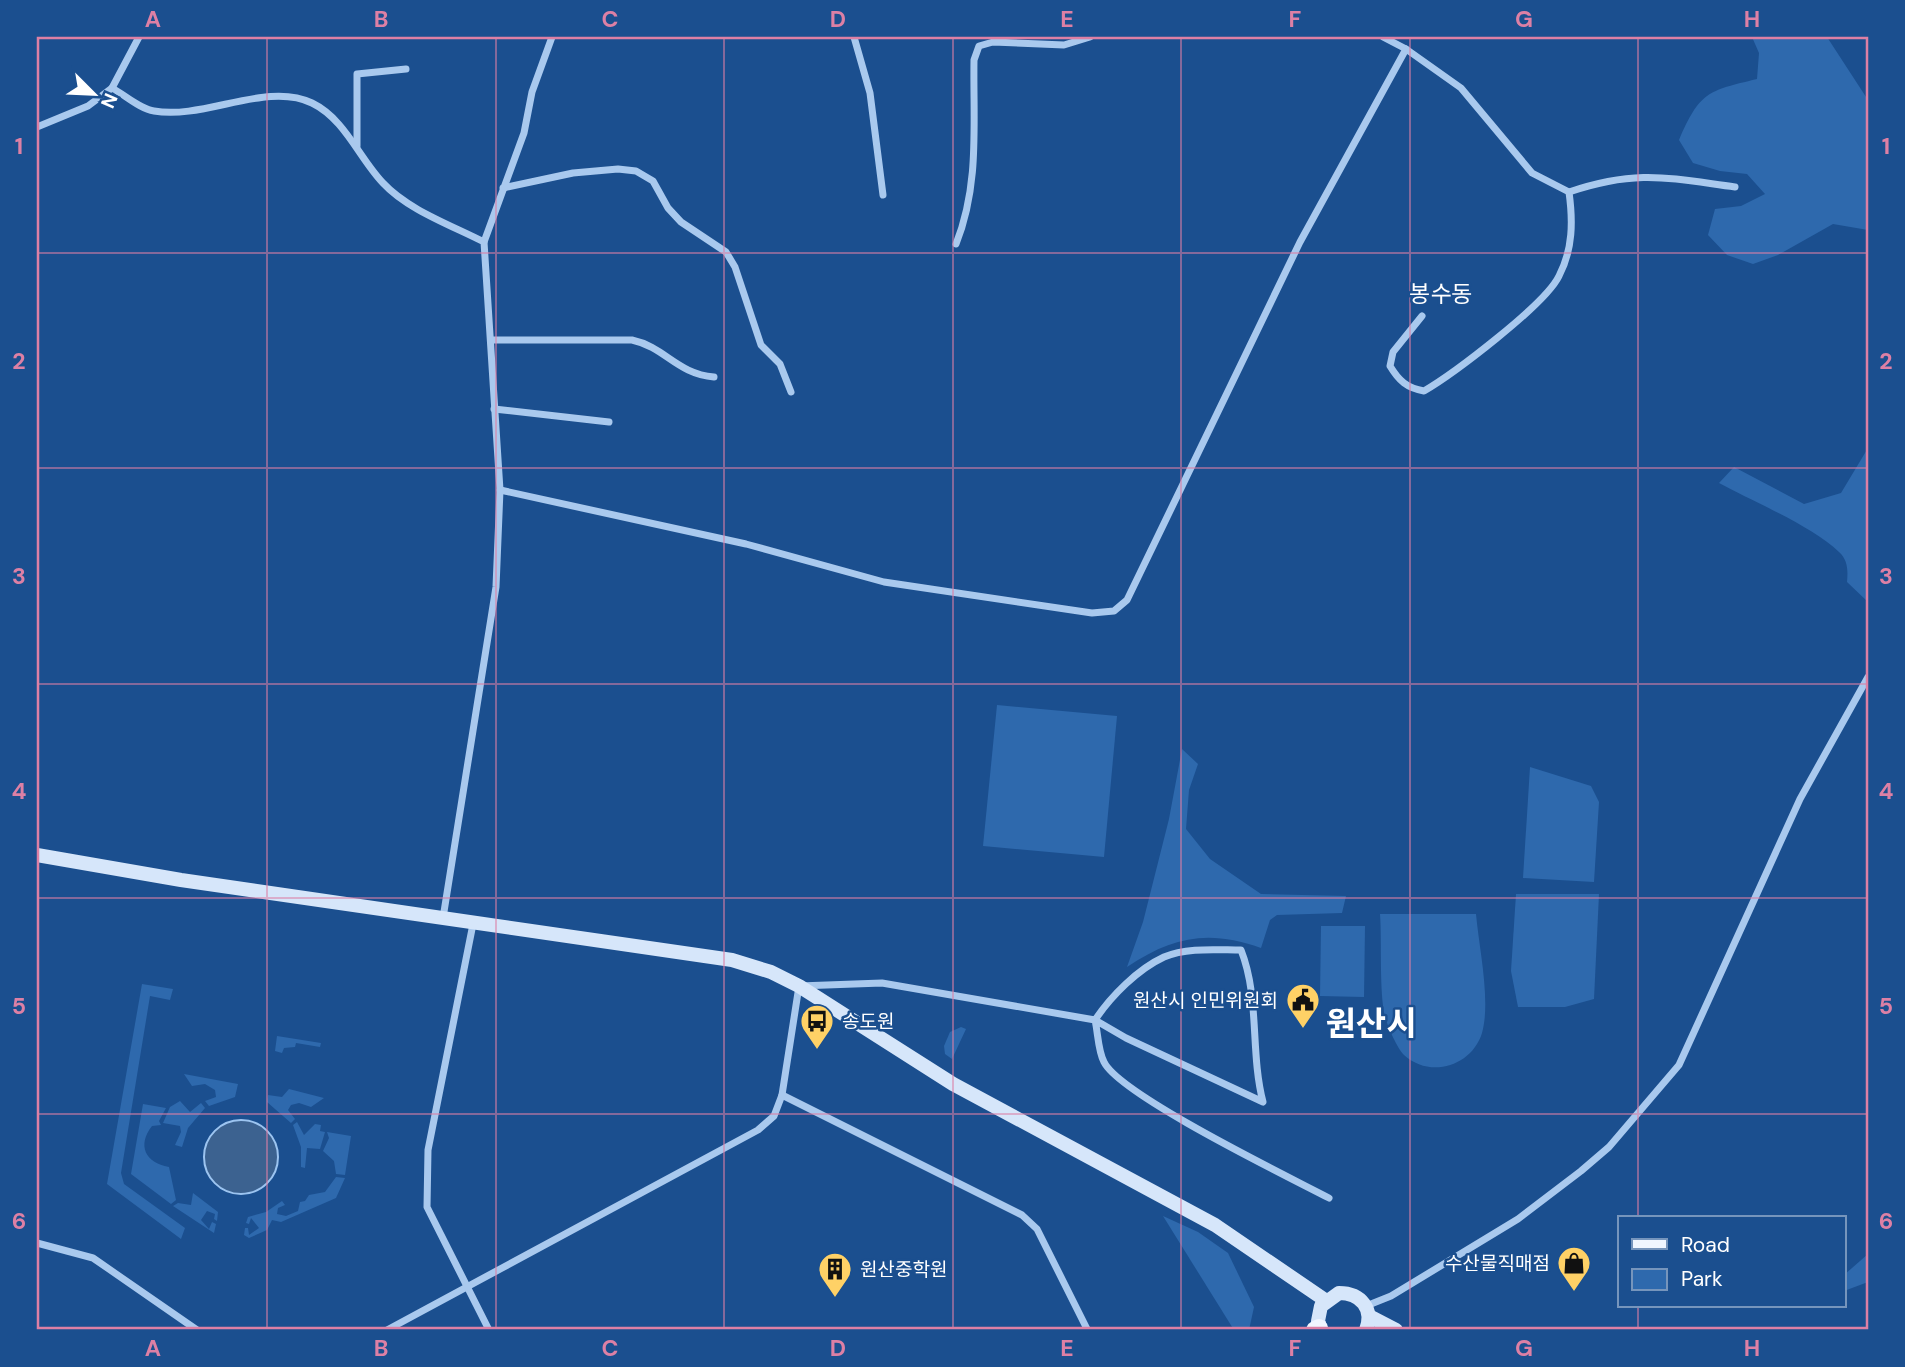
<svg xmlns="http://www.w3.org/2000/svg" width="1905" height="1367" font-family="'DM Sans','Noto Sans KR',sans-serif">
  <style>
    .green { fill: #2e69ad }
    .water { fill: #3c6290; stroke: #9cc4f0; stroke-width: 2 }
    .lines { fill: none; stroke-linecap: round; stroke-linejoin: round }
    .minor { stroke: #a9c9ee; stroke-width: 7 }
    .secondary { stroke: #d6e6fa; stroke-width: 14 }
    .primary { stroke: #f0f6ff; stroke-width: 18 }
    .grid { fill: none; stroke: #dd80a5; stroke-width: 2; stroke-opacity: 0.55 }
    .labels { text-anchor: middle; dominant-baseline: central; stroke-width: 5; stroke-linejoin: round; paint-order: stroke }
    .poi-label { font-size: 19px; fill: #fff; stroke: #1b4f8f; text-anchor: end }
    .quarter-label { font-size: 23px; fill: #fff; stroke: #1b4f8f }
    .town-label { font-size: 33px; font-weight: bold; fill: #fff; stroke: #1b4f8f }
    .neatline { fill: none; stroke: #dd80a5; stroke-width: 2.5 }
    .grid-label { font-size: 23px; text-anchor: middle; font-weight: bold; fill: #dd80a5 }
  </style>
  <rect width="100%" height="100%" fill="#1b4f8f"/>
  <g class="green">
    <path d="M1752,37h75l41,63v130l-35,-6 -55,31 -25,9 -26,-9 -19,-20 7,-26 26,-3 24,-12 -18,-20 -27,-3 -27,-8 -14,-23c21,-48 28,-49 78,-61l2,-26z"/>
    <path d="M1868,448v154l-21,-20c1,-11 1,-22 -8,-30 -27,-26 -85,-50 -120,-69l15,-16 70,37 37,-11z"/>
    <polygon points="997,705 1117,716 1104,857 983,846"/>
    <path d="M1182,749l16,15 -9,26 -3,39 24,30 51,35 85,2 -4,17 -65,2 -7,5 -9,28c-53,-19 -89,-11 -134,19l16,-45 26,-103z"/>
    <polygon points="1530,767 1591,786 1599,802 1594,882 1523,878"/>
    <polygon points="1516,894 1599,894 1594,999 1565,1007 1518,1007 1511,971"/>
    <path d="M1380,914h96c3,34 15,87 6,119 -10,33 -52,46 -78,22 -7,-7 -16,-28 -19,-38 -6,-26 -3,-75 -5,-103z"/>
    <polygon points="1321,926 1365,926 1364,997 1320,996"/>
    <polygon points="142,984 173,989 170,1000 150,996 121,1173 124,1184 185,1228 181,1239 107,1184"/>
    <polygon points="961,1027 966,1029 952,1059 945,1054 944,1046 950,1032"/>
    <polygon points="277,1036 321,1043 320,1047 296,1043 295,1047 284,1048 282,1053 275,1051"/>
    <polygon points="184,1074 238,1084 235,1097 209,1106 205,1101 216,1097 215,1090 205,1084 192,1086"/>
    <polygon points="289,1089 324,1098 311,1107 299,1103 291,1105 288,1110 295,1119 291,1123 267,1102 268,1095 282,1097"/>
    <polygon points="180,1101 190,1112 201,1103 205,1108 188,1128 182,1147 175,1145 181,1132 180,1126 163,1123 170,1107"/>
    <path d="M143,1104l23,4 -7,13 2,4 -9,1c-15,19 -7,37 17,41l7,33 -5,4 -40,-30z"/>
    <polygon points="297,1122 304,1135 315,1124 321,1125 320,1131 325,1132 320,1149 307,1148 305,1168 301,1167 301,1147 293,1125"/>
    <polygon points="327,1132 351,1136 345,1175 336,1174 334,1161 323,1151 329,1138"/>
    <polygon points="336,1177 345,1178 336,1198 281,1222 272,1220 267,1230 249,1238 244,1235 245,1228 248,1228 249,1235 259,1228 251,1218 249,1224 246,1223 248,1217 266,1212 282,1201 285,1205 278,1208 277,1214 286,1216 298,1211 300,1202 305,1201 309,1195 325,1192"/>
    <polygon points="193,1193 218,1212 217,1221 214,1219 215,1214 207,1211 201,1220 209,1229 212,1222 216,1224 214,1233 173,1206 178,1203 191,1205"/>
    <polygon points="1163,1216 1198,1232 1228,1253 1254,1307 1249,1330 1234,1330"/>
    <polygon points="1868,1254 1868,1282 1844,1291 1844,1275"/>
  </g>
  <circle class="water" cx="241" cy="1157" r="37"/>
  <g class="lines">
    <g class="minor">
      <polyline points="854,37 870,93 883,195"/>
      <path d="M1406,49l55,39 71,85 37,19c68,-23 99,-14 166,-5"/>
      <polyline points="112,88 139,37"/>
      <path d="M37,127l51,-21 24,-18c13,7 28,21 42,23 50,9 113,-30 158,-8 33,16 47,55 71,80 25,27 68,42 101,59l16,248 -4,97 -53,331"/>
      <polyline points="357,146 357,74 406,69"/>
      <polyline points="503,188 573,173 618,169 636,171 653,181 668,208 681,222 726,252 735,267 761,345 780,364 791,392"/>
      <polyline points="484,242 524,133 532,92 552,37"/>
      <path d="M956,244c24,-60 17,-121 18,-184l5,-14 14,-4 71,3 26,-8"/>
      <path d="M1422,316l-29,36 -3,14c9,15 17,22 34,25 29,-17 121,-86 135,-115 14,-27 14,-55 10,-84"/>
      <path d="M491,340h141c33,7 45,34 82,37"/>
      <polyline points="494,409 609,422"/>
      <polyline points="500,490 746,544 884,582 1092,613 1114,611 1127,600 1300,242 1406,49 1383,37"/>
      <polyline points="473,924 428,1150 427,1207 489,1330"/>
      <polyline points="782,1095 1022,1215 1037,1229 1087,1329"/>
      <polyline points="37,1243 93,1258 197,1330"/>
      <polyline points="1366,1306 1391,1296 1518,1219 1581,1171 1609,1147 1679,1065 1800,799 1868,677"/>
      <path d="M387,1330l371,-200 16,-14 8,-21 17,-109 83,-3 213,37 31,18 137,64c-13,-50 -3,-104 -22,-152 -24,0 -54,-3 -77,7 -26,12 -53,39 -69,63 3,13 3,31 9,42 16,33 185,115 225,136"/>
    </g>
    <g class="secondary">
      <polyline points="37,855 181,880 732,960 771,972 799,986 953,1084 1215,1225 1325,1300"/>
      <polyline points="1369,1316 1396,1330"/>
      <path d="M1321,1330l-3,-9 3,-15 18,-13c22,0 35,16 27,37"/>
    </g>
    <polyline class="primary" points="1315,1330 1319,1328"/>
  </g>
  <path class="grid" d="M267,37v1293M496,37v1293M724,37v1293M953,37v1293M1181,37v1293M1410,37v1293M1638,37v1181M37,253h1831M37,468h1831M37,684h1831M37,898h1831M37,1114h1831M1638,1306v24"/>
  <defs>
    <symbol id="civic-pin" viewBox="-11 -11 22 30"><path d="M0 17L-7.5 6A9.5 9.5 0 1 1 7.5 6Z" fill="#ffd166" stroke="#1b4f8f"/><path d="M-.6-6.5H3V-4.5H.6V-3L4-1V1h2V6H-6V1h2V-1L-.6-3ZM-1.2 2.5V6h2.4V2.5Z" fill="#111"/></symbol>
    <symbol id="bus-pin" viewBox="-11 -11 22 30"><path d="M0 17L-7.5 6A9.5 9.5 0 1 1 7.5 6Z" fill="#ffd166" stroke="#1b4f8f"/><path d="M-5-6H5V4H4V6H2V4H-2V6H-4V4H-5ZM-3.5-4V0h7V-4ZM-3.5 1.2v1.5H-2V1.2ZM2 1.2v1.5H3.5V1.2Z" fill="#111"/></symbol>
    <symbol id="shop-pin" viewBox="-11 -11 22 30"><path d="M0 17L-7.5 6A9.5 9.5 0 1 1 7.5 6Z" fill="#ffd166" stroke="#1b4f8f"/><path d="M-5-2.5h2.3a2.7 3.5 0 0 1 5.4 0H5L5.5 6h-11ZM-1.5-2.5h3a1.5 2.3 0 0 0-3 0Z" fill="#111"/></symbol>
    <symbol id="building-pin" viewBox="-11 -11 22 30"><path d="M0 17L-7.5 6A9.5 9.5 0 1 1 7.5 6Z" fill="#ffd166" stroke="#1b4f8f"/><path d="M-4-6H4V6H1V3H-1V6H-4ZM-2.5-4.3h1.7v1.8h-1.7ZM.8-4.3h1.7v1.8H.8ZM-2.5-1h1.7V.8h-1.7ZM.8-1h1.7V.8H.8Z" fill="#111"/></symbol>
  </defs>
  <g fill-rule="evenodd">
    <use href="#civic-pin" x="1284" y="981" width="38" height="52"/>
    <use href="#bus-pin" x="798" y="1002" width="38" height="52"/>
    <use href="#shop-pin" x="1555" y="1244" width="38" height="52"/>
    <use href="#building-pin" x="816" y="1250" width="38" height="52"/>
  </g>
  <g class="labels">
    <g class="poi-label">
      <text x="1278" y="1000">원산시 인민위원회</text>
      <text x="842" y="1021" text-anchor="start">송도원</text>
      <text x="1550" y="1263">수산물직매점</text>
      <text x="860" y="1269" text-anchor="start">원산중학원</text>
    </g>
    <g class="quarter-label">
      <text x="1441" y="294">봉수동</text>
    </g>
    <g class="town-label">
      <text x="1371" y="1023">원산시</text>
    </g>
  </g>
  <rect width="1905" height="1367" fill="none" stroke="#1b4f8f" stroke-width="77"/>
  <rect x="1618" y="1216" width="228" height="91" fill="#1b4f8f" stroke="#7695bc" stroke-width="2"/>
  <rect x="1632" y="1239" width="35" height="10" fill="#f0f6ff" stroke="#7695bc" stroke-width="2"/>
  <text x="1681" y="1252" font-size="21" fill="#ffffff">Road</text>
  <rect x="1632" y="1269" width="35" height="21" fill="#2e69ad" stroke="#7695bc" stroke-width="2"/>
  <text x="1681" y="1286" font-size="21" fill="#ffffff">Park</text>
  <g transform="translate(94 94) rotate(114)" stroke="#1b4f8f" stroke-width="5" paint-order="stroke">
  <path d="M0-5L12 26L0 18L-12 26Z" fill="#ffffff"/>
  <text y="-10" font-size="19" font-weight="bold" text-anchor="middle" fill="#ffffff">N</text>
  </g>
  <rect x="38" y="38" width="1829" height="1290" class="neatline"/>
  <g class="grid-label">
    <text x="153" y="27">A</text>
    <text x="381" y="27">B</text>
    <text x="610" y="27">C</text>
    <text x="838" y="27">D</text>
    <text x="1067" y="27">E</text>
    <text x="1295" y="27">F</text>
    <text x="1524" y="27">G</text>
    <text x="1752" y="27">H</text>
    <text x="19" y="154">1</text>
    <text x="1886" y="154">1</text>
    <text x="19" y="369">2</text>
    <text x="1886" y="369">2</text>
    <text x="19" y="584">3</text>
    <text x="1886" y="584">3</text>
    <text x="19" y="799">4</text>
    <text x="1886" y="799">4</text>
    <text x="19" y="1014">5</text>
    <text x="1886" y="1014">5</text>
    <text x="19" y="1229">6</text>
    <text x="1886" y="1229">6</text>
    <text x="153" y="1356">A</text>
    <text x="381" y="1356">B</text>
    <text x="610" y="1356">C</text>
    <text x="838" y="1356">D</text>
    <text x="1067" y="1356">E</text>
    <text x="1295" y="1356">F</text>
    <text x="1524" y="1356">G</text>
    <text x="1752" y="1356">H</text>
  </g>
</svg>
